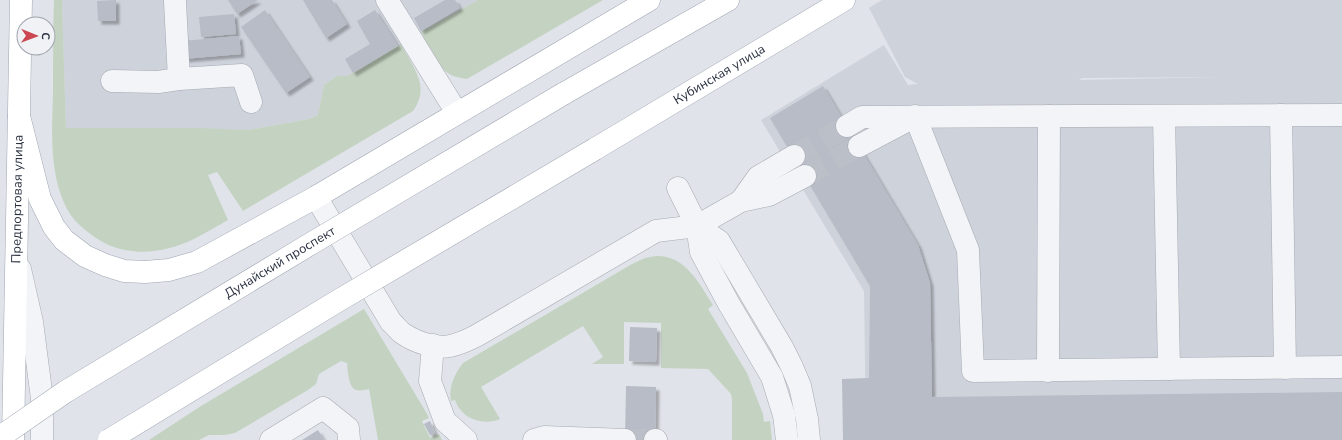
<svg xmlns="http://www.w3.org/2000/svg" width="1342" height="440" font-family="'Nunito Sans',sans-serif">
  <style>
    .built { fill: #ced2db; fill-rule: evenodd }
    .green { fill: #c4d3c1 }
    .building { fill: #b7bcc6; filter: url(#shadow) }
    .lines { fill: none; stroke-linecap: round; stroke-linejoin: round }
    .minor-tunnel { stroke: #bbbfc7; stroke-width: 22; stroke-dasharray: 22 11; stroke-linecap: butt }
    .minor-casing { stroke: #a5aab3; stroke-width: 23 }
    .major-casing { stroke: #9fa6b4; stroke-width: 23 }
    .minor { stroke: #f3f4f7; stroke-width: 22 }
    .major { stroke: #fff; stroke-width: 22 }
    .major-bridge-casing { stroke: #9fa6b4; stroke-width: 23; stroke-linecap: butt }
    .major-bridge { stroke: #fff; stroke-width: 22 }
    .labels { text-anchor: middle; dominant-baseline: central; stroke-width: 3; stroke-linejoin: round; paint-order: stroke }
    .street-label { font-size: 13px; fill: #293040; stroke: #f0f2f6 }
  </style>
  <defs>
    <filter id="shadow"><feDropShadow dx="3.5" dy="3.5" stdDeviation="1" flood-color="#0004"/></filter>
  </defs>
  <rect width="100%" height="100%" fill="#e0e3e9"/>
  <g class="built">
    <polygon points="62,0 478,0 347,76 337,76 324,85 318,115 309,119 248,130 66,128"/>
    <path d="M882,0h460v440h-476l-2,-149 -103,-171 123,-75 24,40 10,-1 -13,-7 -36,-69zM1222,77l-143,3 3,-2z"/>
  </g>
  <g class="green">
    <path d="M54,0h8l4,128h132l50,2 61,-11 9,-4 6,-30 13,-9h10l54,-32c12,24 30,42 12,67l-170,100 -26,-39 -9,3 20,45c-11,6 -22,13 -34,19 -31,15 -69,19 -98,-1 -13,-9 -25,-19 -31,-33 -16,-35 -13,-74 -12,-111 0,-31 0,-63 1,-94z"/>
    <path d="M478,0h125l-136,79c-8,-1 -17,-3 -23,-9 -8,-8 -17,-27 -23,-38z"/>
    <path d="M656,256c29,-1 43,27 57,49l-5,4 39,64 16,41 1,8 6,-1 2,19h-40v-41l-1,-5 -23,-25 -47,-1v-45l-37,-1v42h-32l11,-7 -20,-31 -102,61 19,32c-17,7 -39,0 -45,-19l-4,1c-3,-13 4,-28 12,-38l169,-99 13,-6z"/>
    <path d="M364,309l62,103 3,6 -7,3 8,17 9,-4 3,6h-64l-9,-51c-4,1 -9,2 -13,1 -8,-3 -8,-20 -9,-27l-6,-2 -22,13 -3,10 -8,6 -73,43 -11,2h-15l-10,5h-50l52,-34z"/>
  </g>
  <g class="building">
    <polygon points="116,0 116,21 98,21 97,1"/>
    <polygon points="228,0 258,0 237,14"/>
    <polygon points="303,0 332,0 347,24 326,38"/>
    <polygon points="445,0 455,0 460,8 421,31 414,18"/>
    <polygon points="265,10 310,77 286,93 241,27"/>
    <polygon points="375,10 398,46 353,73 345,59 370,44 357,21"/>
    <polygon points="234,14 236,34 201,37 199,17"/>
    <polygon points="239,36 241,54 183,59 182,41"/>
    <polygon points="823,86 918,245 930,283 932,397 1342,392 1342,440 843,440 842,379 869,378 870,286 770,118"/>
    <polygon points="630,327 657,328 656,362 629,361"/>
    <polygon points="626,386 656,387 655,440 625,440"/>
    <polygon points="430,421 435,433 430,435 424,424"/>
    <polygon points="318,430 324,440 302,440"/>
  </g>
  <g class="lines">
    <g class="minor-tunnel">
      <polyline points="794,156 847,126"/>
      <polyline points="805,176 859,146"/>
      <polyline points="625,440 655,440"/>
    </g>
    <defs>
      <g id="minor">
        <polyline points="387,0 457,113"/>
        <polyline points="175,2 179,79"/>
        <polyline points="112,81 158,82 179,79 242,75 251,102"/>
        <polyline points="1281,115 1285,368"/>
        <polyline points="915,116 968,250 973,371 1342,367"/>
        <polyline points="1164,116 1169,369"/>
        <polyline points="847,126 862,117 1342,115"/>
        <polyline points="859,146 912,118"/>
        <polyline points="678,188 697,226 701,252 729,304 772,377 784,415 787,440"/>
        <path d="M316,197l75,125c4,3 7,8 11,11 13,9 33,16 48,13 10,-2 18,-6 26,-10l180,-105 41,-5 44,-25 28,-6 36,-19"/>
        <polyline points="741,201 758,177 794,156"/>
        <polyline points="697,226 719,241 782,347 792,367 800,386 807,419 809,440"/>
        <polyline points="20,269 32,322 42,399 42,440"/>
        <polyline points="433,345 430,381 445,421 466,440"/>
        <polyline points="1048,371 1049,116"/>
        <polyline points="271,440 323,408 348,428 349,440"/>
        <polyline points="534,440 544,437 625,440"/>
        <polyline points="655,440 656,440"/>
      </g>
      <g id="major">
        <polyline points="563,94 728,0"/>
        <polyline points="19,116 40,199 54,227 64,240 85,256 105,265 124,271 145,272 169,270 197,262 316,197 649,0"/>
        <path id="s1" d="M595,149l249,-149"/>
        <path id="s2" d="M13,440l8,-440"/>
      </g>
    </defs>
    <use href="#minor" class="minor-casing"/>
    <use href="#major" class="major-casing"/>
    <use href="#minor" class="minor"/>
    <use href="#major" class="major"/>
    <defs>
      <g id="major-bridge">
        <path id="s3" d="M0,437l65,-45 247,-149 251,-149"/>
        <polyline points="109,440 336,302 595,149"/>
      </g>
    </defs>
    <use href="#major-bridge" class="major-bridge-casing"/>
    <use href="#major-bridge" class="major-bridge"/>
  </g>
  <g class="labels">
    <g class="street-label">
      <text stroke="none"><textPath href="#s1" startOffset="145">Кубинская улица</textPath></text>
      <text stroke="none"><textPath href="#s2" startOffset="241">Предпортовая улица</textPath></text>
      <text stroke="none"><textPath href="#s3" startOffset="330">Дунайский проспект</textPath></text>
    </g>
  </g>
  <g transform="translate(36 36) rotate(91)"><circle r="19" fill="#f0f2f6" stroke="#a0a4ad"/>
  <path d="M0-3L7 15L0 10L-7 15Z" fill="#cc4751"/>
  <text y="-6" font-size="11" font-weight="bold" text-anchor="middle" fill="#293040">С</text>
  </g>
</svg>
